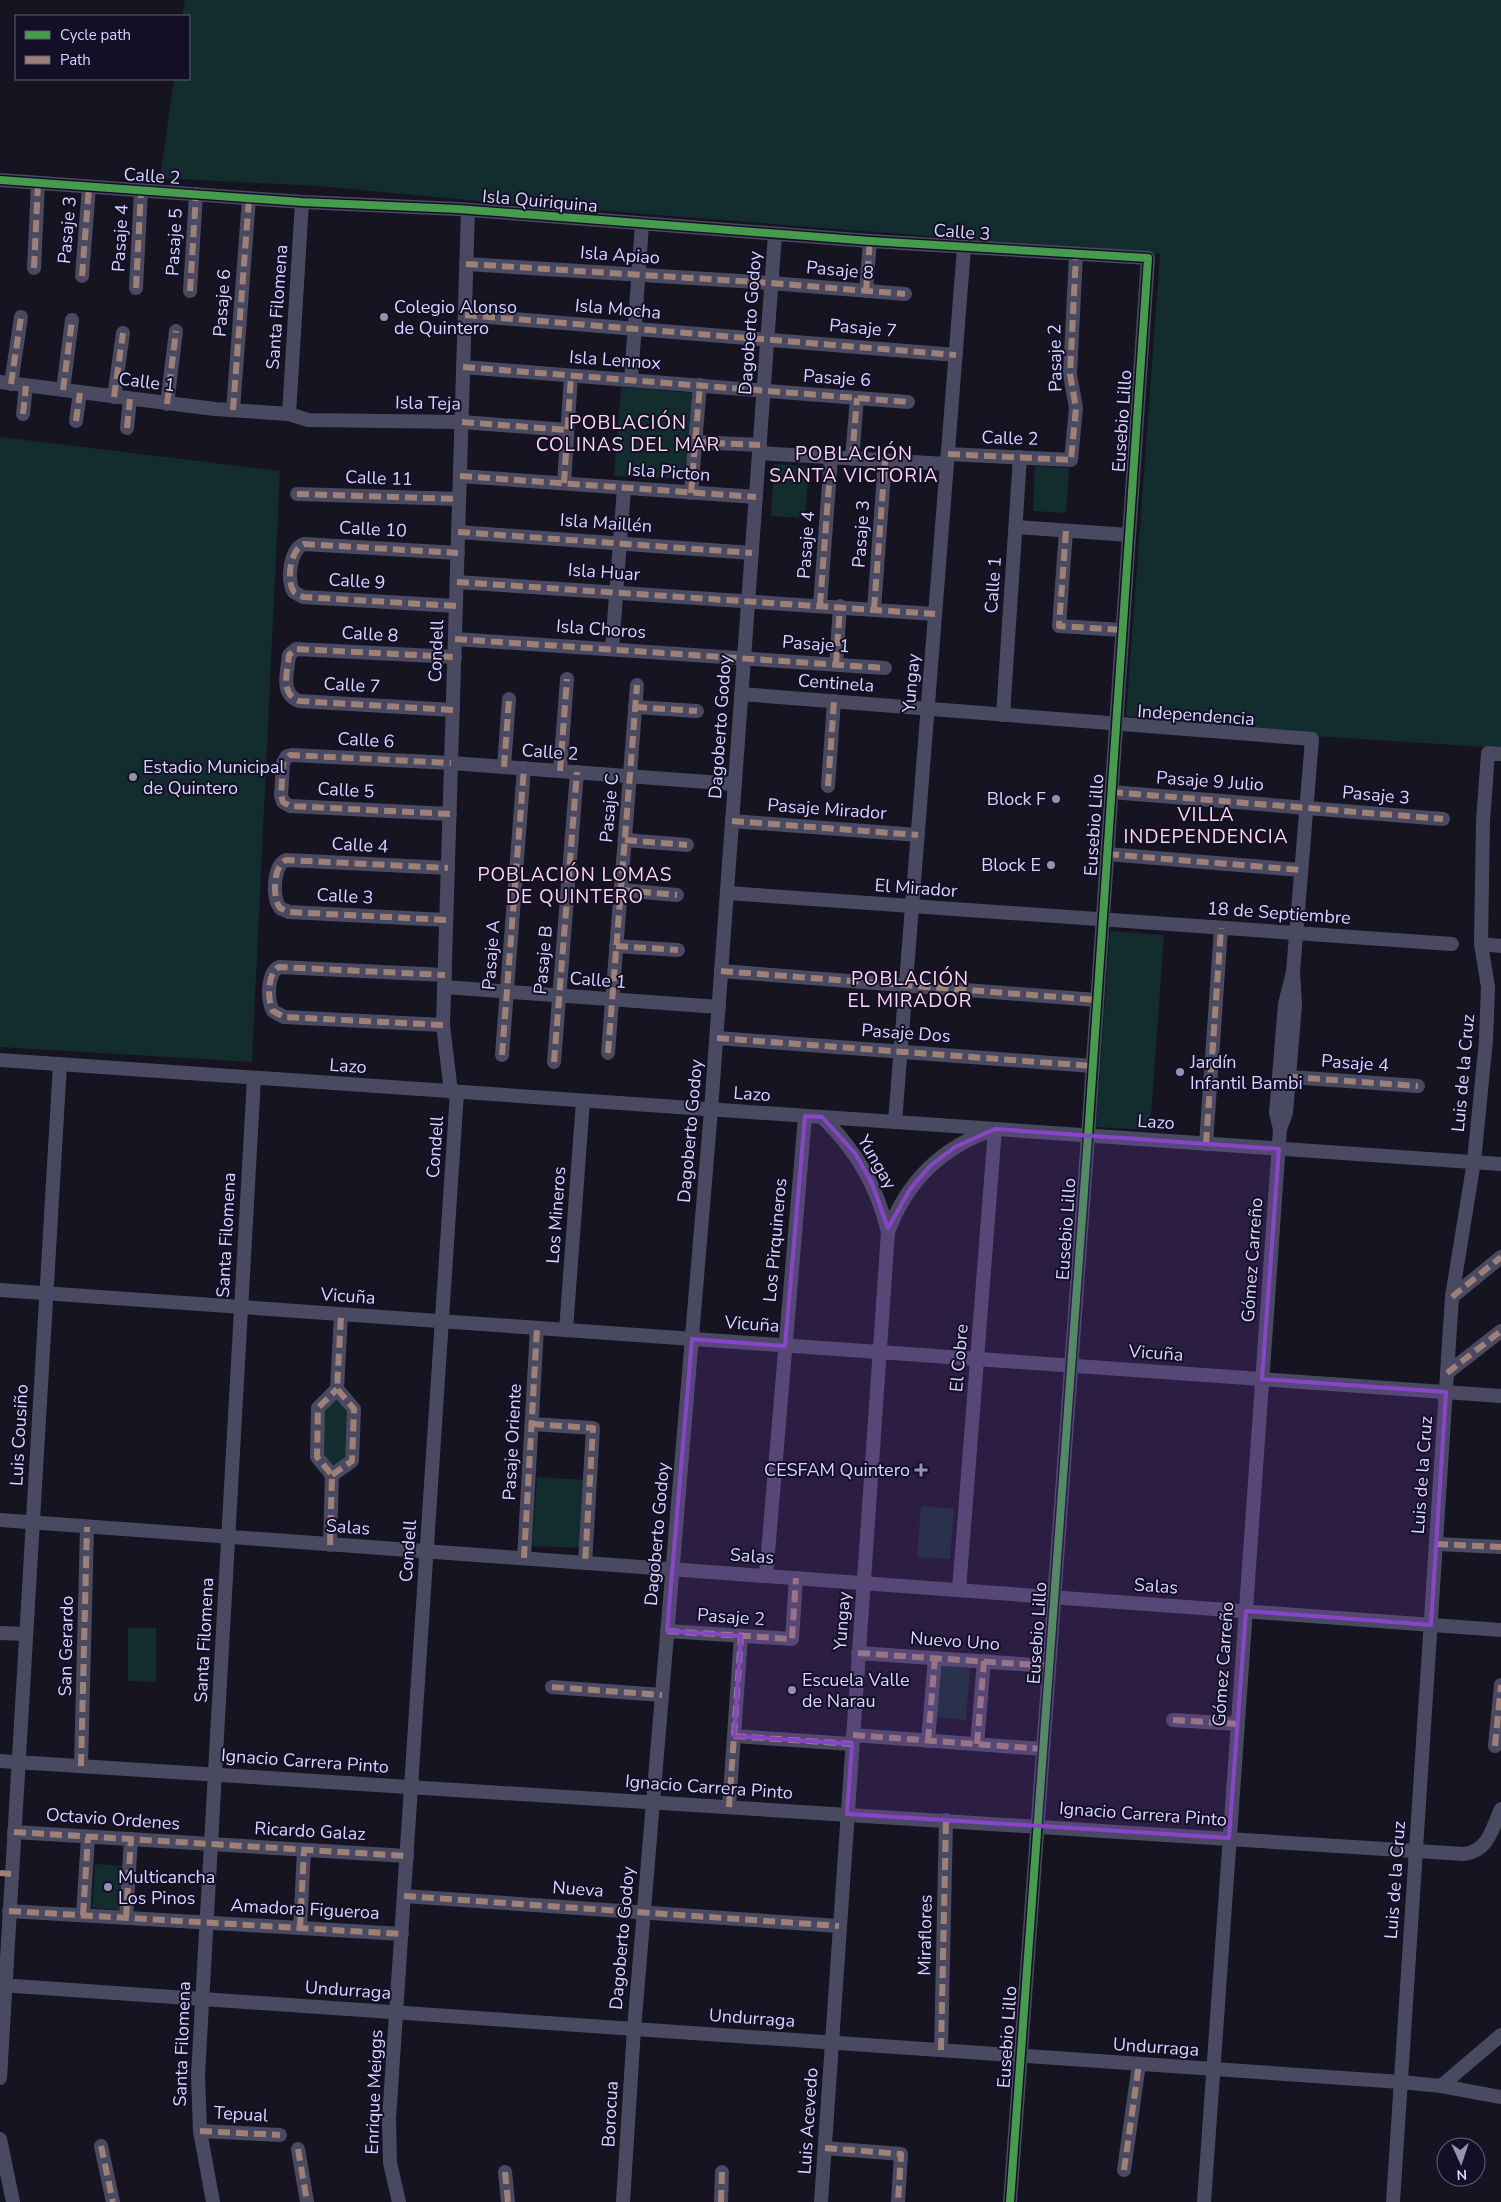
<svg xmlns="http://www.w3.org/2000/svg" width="1501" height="2202" font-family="'Nunito Sans',sans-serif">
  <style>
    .green { fill: #132c2d }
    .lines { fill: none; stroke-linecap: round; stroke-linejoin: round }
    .minor { stroke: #4a4962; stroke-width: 14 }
    .quiet { stroke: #9e8076; stroke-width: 6; stroke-dasharray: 12 6; stroke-linecap: butt }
    .cycleway-casing { stroke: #130f26; stroke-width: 11 }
    .cycleway { stroke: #469c4c; stroke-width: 8 }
    .marked { fill: #8945c9; fill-opacity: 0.2; stroke: #8945c9; stroke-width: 4; stroke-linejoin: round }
    .poi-dot { fill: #9591b1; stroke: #130f26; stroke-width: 2 }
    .labels { text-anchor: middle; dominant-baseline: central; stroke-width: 4; stroke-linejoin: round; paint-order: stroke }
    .street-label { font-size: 18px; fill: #d9d4ff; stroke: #130f26 }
    .poi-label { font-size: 18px; fill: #d9d4ff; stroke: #130f26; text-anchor: start }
    .neighbourhood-label { font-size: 19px; letter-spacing: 1px; fill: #ffd6f0; stroke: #130f26 }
  </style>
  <rect width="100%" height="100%" fill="#161421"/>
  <g class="green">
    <polygon points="185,0 1501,0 1501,748 1314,736 1126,716 1160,254 488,202 319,186 160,178 174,79 189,79 189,16 182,16"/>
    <polygon points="621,387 693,393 685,479 614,476"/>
    <polygon points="0,437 280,471 252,1062 0,1047"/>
    <polygon points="774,464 809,466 805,518 771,516"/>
    <polygon points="1035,466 1069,468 1066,513 1033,511"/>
    <polygon points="1110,931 1164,935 1150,1130 1096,1127"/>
    <polygon points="335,1396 351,1413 348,1459 332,1469 321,1457 322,1408"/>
    <polygon points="537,1477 585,1480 581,1548 532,1546"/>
    <polygon points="921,1506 954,1509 950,1559 917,1557"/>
    <polygon points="128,1628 156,1628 156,1682 128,1681"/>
    <polygon points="937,1665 970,1667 966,1720 933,1717"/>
    <polygon points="95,1864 124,1866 121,1910 92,1908"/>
  </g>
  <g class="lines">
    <g class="minor">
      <polyline points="0,180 302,202 458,209 870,241 1148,258 1088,1136 1010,2202"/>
      <polyline points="466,264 771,283 905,294"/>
      <polyline points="34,268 38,183"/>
      <polyline points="82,276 89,187"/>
      <polyline points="136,288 141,190"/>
      <polyline points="190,291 196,194"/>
      <polyline points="866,291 870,241"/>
      <polyline points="465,315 956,355"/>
      <polyline points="463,367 908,402"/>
      <polyline points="631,380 642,224"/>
      <polyline points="0,382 215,409 289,414 308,420 462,422 567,430"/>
      <polyline points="11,384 21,317"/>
      <polyline points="63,390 72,320"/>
      <polyline points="114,397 123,333"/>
      <polyline points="167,404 176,331"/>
      <polyline points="233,410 249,198"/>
      <polyline points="23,414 26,386"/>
      <polyline points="289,414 302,202"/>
      <polyline points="76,421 80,393"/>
      <polyline points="127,428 130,399"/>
      <polyline points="695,442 760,445"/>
      <polyline points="759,453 947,464"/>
      <polyline points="948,454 1071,460 1076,408 1070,374 1076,255"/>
      <polyline points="852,459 857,398"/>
      <polyline points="460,476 756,497"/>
      <polyline points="564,483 571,376"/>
      <polyline points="691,493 700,385"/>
      <polyline points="297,494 459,499"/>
      <polyline points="1016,527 1129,535"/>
      <polyline points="1066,531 1059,626 1122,630"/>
      <polyline points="458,532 752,553"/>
      <polyline points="457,582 935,614"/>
      <polyline points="820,605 831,458"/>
      <path d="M456,606l-153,-9 -9,-5c-8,-11 -4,-43 10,-48l154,9"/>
      <polyline points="874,609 885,461"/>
      <polyline points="455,639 885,668"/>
      <polyline points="612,649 624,488"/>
      <polyline points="836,664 840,606"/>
      <polyline points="741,694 1312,739 1293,972 1285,1004 1276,1113 1280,1129"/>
      <polyline points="635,707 697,711"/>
      <path d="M453,710l-154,-9c-20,-8 -11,-30 -10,-46l7,-6 159,8"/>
      <polyline points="1003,715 1020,457"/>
      <polyline points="504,767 509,699"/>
      <polyline points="560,771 567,679"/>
      <polyline points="828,786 834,701"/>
      <polyline points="1111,792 1443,819"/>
      <polyline points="450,814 290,806 283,802 281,795 283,763 287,756 292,755 451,763 735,784"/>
      <polyline points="732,821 918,835"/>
      <polyline points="625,840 687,845"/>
      <polyline points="1107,854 1301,870"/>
      <polyline points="621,890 677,895"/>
      <polyline points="727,893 1452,944"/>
      <path d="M446,920l-157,-8 -9,-4c-8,-11 -7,-42 6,-48l162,8"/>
      <polyline points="1481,944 1501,946"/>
      <polyline points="616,946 678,950"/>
      <polyline points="721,971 1097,1000"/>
      <polyline points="444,987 719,1007"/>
      <path d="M443,1025l-159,-8 -11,-6c-6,-11 -6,-38 6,-44l166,8"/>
      <polyline points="717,1038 1092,1066"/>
      <polyline points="608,1053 637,685"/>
      <polyline points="502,1055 524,768"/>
      <polyline points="0,1060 1501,1164"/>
      <polyline points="554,1062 577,772"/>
      <polyline points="1290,1077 1418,1086"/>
      <polyline points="451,1092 443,1025 468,210"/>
      <path d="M822,1117c34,33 55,69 66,115"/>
      <polyline points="895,1122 964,248"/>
      <polyline points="1206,1144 1221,928"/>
      <polyline points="0,1290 1501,1396"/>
      <polyline points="1452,1297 1501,1257"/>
      <polyline points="566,1330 583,1101"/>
      <polyline points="1447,1373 1501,1331"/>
      <polyline points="532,1424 593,1428 585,1563"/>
      <polyline points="332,1475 352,1461 354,1409 337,1389 341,1315"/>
      <polyline points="0,1520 1501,1630"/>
      <polyline points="1436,1544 1501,1547"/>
      <polyline points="330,1545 332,1475 317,1457 318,1408 337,1389"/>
      <polyline points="524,1558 537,1328"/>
      <polyline points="766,1576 805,1116"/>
      <polyline points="667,1631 792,1639 796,1578"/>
      <polyline points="0,1633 26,1634"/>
      <polyline points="858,1653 1049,1666"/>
      <polyline points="552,1687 662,1695"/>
      <polyline points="1173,1720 1238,1724"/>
      <polyline points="853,1735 1043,1749"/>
      <polyline points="734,1736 852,1744"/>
      <polyline points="928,1741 935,1658"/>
      <polyline points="977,1744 984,1661"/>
      <polyline points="1495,1746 1501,1685"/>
      <path d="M0,1761l1464,93c25,-3 28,-26 37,-45"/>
      <polyline points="81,1766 87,1527"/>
      <polyline points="729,1807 741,1636"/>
      <polyline points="14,1832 407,1856"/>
      <polyline points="404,1896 839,1926"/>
      <polyline points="9,1911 402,1934"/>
      <polyline points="83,1915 88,1837"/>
      <polyline points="126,1918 131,1839"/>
      <polyline points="300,1928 304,1850"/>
      <polyline points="0,1985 1401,2082 1441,2086 1501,2097"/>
      <polyline points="941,2050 946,1820"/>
      <polyline points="0,2078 60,1064"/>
      <polyline points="1441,2086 1501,2035"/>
      <polyline points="200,2131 280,2135"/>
      <polyline points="0,2139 13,2202"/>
      <polyline points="101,2146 113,2202"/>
      <polyline points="825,2148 901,2154 898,2202"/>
      <polyline points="298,2149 307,2202"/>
      <polyline points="1124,2170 1139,2064"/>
      <polyline points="505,2172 508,2202"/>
      <polyline points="213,2202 200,2131 198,2075 254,1078"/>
      <polyline points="399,2202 390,2163 389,2119 457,1092"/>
      <polyline points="623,2202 634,2029 711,1110 775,234"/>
      <polyline points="721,2202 722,2172"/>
      <path d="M821,2202l67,-970c19,-51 55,-86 107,-103l-36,461"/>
      <polyline points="1204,2202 1280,1129 1286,1113 1295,1005 1293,972"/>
      <polyline points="1393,2202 1452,1297 1474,1161 1486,1040 1488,987 1481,944 1483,821 1488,753 1501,754"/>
    </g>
    <g class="quiet">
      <polyline points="466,264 771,283 905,294"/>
      <polyline points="34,268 38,183"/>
      <polyline points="82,276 89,187"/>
      <polyline points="136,288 141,190"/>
      <polyline points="190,291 196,194"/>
      <polyline points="866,291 870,241"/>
      <polyline points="465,315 956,355"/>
      <polyline points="463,367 908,402"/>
      <polyline points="11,384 21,317"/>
      <polyline points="63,390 72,320"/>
      <polyline points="114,397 123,333"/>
      <polyline points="167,404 176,331"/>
      <polyline points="233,410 249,198"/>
      <polyline points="23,414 26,386"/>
      <polyline points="76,421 80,393"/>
      <polyline points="462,422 567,430"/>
      <polyline points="127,428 130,399"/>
      <polyline points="695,442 760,445"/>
      <polyline points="948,454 1071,460 1076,408 1070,374 1076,255"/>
      <polyline points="852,459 857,398"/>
      <polyline points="460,476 756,497"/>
      <polyline points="564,483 571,376"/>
      <polyline points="691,493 700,385"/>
      <polyline points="297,494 459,499"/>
      <polyline points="1066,531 1059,626 1122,630"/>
      <polyline points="458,532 752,553"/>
      <polyline points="457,582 935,614"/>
      <polyline points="820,605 831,458"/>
      <path d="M456,606l-153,-9 -9,-5c-8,-11 -4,-43 10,-48l154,9"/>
      <polyline points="874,609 885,461"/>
      <polyline points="455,639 885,668"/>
      <polyline points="836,664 840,606"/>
      <polyline points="635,707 697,711"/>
      <path d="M453,710l-154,-9c-20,-8 -11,-30 -10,-46l7,-6 159,8"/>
      <polyline points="504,767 509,699"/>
      <polyline points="560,771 567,679"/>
      <polyline points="828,786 834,701"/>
      <polyline points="1111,792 1443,819"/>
      <polyline points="450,814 290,806 283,802 281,795 283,763 290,755 451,763"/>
      <polyline points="732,821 918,835"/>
      <polyline points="625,840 687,845"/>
      <polyline points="1107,854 1301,870"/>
      <polyline points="621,890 677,895"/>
      <path d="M446,920l-157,-8 -9,-4c-8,-11 -7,-42 6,-48l162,8"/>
      <polyline points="616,946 678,950"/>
      <polyline points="721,971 1097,1000"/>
      <path d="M443,1025l-159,-8 -11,-6c-6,-11 -6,-38 6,-44l166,8"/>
      <polyline points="717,1038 1092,1066"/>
      <polyline points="608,1053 637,685"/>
      <polyline points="502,1055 524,768"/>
      <polyline points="554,1062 577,772"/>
      <polyline points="1290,1077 1418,1086"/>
      <polyline points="1206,1144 1221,928"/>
      <polyline points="1452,1297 1501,1257"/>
      <polyline points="1447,1373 1501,1331"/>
      <polyline points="532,1424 593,1428 585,1563"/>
      <polyline points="332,1475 352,1461 354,1409 337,1389 341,1315"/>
      <polyline points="1436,1544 1501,1547"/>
      <polyline points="330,1545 332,1475 317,1457 318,1408 337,1389"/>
      <polyline points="524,1558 537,1328"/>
      <polyline points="667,1631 792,1639 796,1578"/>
      <polyline points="858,1653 1049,1666"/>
      <polyline points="552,1687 662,1695"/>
      <polyline points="1173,1720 1238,1724"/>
      <polyline points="853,1735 1043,1749"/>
      <polyline points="734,1736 852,1744"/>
      <polyline points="928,1741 935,1658"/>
      <polyline points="977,1744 984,1661"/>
      <polyline points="1495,1746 1501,1685"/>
      <polyline points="81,1766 87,1527"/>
      <polyline points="729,1807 741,1636"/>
      <polyline points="14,1832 407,1856"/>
      <polyline points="0,1873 11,1874"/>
      <polyline points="404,1896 839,1926"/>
      <polyline points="9,1911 402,1934"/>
      <polyline points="83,1915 88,1837"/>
      <polyline points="126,1918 131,1839"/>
      <polyline points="300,1928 304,1850"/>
      <polyline points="941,2050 946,1820"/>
      <polyline points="200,2131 280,2135"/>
      <polyline points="101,2146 113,2202"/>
      <polyline points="825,2148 901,2154 898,2202"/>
      <polyline points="298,2149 307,2202"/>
      <polyline points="1124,2170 1139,2064"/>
      <polyline points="505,2172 508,2202"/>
      <polyline points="721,2202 722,2172"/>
    </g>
    <defs>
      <polyline id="cycleway" points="0,180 302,202 458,209 870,241 1148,258 1088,1136 1010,2202"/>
    </defs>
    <use href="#cycleway" class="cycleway-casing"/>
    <use href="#cycleway" class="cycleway"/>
  </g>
  <path class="marked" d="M805,1116l17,1 33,36 17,30 16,45 22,-39 21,-24 24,-18 40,-18 284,20 -17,230 184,13 -15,233 -185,-14 -17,227 -382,-24 5,-70 -118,-8 7,-100 -74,-5 25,-292 93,7z"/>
  <g class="poi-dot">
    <circle cx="384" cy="317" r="5"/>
    <circle cx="133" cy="777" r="5"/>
    <circle cx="1056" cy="799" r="5"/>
    <circle cx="1051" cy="865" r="5"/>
    <circle cx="1180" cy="1072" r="5"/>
    <path d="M918.5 1462.5h5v5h5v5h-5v5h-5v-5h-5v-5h5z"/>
    <circle cx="792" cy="1690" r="5"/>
    <circle cx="108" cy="1887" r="5"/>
  </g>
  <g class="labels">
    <g class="street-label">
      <text transform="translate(152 176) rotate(4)">Calle 2</text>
      <text transform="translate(540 201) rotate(5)">Isla Quiriquina</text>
      <text transform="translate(67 230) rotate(-85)">Pasaje 3</text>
      <text transform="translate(962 232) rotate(4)">Calle 3</text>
      <text transform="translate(120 238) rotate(-87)">Pasaje 4</text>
      <text transform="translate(174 242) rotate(-87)">Pasaje 5</text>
      <text transform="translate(620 255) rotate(4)">Isla Apiao</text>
      <text transform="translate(840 270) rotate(5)">Pasaje 8</text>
      <text transform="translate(222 303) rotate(-86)">Pasaje 6</text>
      <text transform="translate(277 307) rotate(-86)">Santa Filomena</text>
      <text transform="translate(618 309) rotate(5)">Isla Mocha</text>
      <text transform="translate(750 323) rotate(-86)">Dagoberto Godoy</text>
      <text transform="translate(863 328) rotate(5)">Pasaje 7</text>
      <text transform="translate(1055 358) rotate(-91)">Pasaje 2</text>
      <text transform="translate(615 360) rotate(4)">Isla Lennox</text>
      <text transform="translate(837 378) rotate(4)">Pasaje 6</text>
      <text transform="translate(147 382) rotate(7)">Calle 1</text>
      <text transform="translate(428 403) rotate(1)">Isla Teja</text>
      <text transform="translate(1122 421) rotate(-86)">Eusebio Lillo</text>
      <text transform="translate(1010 438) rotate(2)">Calle 2</text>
      <text transform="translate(669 472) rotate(4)">Isla Picton</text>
      <text transform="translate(379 478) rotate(2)">Calle 11</text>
      <text transform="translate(606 523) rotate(4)">Isla Maillén</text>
      <text transform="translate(373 529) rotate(3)">Calle 10</text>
      <text transform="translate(861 534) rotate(-86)">Pasaje 3</text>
      <text transform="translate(806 545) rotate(-86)">Pasaje 4</text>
      <text transform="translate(604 572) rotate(4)">Isla Huar</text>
      <text transform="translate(357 581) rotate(3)">Calle 9</text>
      <text transform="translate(993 585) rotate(-86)">Calle 1</text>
      <text transform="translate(601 629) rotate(4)">Isla Choros</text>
      <text transform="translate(370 634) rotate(3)">Calle 8</text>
      <text transform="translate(816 644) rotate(4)">Pasaje 1</text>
      <text transform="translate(436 651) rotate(-88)">Condell</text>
      <text transform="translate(836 683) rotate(4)">Centinela</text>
      <text transform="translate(911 683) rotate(-85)">Yungay</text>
      <text transform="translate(352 685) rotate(3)">Calle 7</text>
      <text transform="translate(1196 715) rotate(4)">Independencia</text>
      <text transform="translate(720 727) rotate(-86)">Dagoberto Godoy</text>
      <text transform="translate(366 740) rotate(3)">Calle 6</text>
      <text transform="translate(550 752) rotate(4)">Calle 2</text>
      <text transform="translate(1210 781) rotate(4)">Pasaje 9 Julio</text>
      <text transform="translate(346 790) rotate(3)">Calle 5</text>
      <text transform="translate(1376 795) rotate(5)">Pasaje 3</text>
      <text transform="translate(609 808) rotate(-85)">Pasaje C</text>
      <text transform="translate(827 809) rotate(4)">Pasaje Mirador</text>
      <text transform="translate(1094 825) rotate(-86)">Eusebio Lillo</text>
      <text transform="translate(360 845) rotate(3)">Calle 4</text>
      <text transform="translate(916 888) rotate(4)">El Mirador</text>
      <text transform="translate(345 896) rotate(3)">Calle 3</text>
      <text transform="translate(1279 913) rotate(4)">18 de Septiembre</text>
      <text transform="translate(491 955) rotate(-86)">Pasaje A</text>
      <text transform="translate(543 960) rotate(-85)">Pasaje B</text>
      <text transform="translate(598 980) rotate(4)">Calle 1</text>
      <text transform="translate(906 1033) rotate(4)">Pasaje Dos</text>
      <text transform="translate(1355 1063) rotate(4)">Pasaje 4</text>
      <text transform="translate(348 1066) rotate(4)">Lazo</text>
      <text transform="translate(1463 1073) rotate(-85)">Luis de la Cruz</text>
      <text transform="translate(752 1094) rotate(4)">Lazo</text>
      <text transform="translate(1156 1122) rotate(4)">Lazo</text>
      <text transform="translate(690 1131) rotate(-85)">Dagoberto Godoy</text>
      <text transform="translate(435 1147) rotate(-86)">Condell</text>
      <text transform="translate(877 1162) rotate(60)">Yungay</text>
      <text transform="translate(556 1215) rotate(-86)">Los Mineros</text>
      <text transform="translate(1066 1229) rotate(-86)">Eusebio Lillo</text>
      <text transform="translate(226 1235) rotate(-87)">Santa Filomena</text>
      <text transform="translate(775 1240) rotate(-85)">Los Pirquineros</text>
      <text transform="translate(1252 1260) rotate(-86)">Gómez Carreño</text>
      <text transform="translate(348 1296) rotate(4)">Vicuña</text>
      <text transform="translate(752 1324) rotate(4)">Vicuña</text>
      <text transform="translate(1156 1353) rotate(4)">Vicuña</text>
      <text transform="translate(959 1358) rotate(-85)">El Cobre</text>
      <text transform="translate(19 1435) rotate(-87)">Luis Cousiño</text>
      <text transform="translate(512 1442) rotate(-87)">Pasaje Oriente</text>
      <text transform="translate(1422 1475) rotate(-86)">Luis de la Cruz</text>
      <text transform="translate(348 1527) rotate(4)">Salas</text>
      <text transform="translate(657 1534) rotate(-85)">Dagoberto Godoy</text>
      <text transform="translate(408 1551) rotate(-86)">Condell</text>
      <text transform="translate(752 1556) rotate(4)">Salas</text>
      <text transform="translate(1156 1586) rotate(4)">Salas</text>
      <text transform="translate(731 1617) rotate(4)">Pasaje 2</text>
      <text transform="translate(842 1621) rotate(-86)">Yungay</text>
      <text transform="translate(1037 1633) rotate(-86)">Eusebio Lillo</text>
      <text transform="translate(204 1640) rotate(-87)">Santa Filomena</text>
      <text transform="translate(955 1641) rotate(4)">Nuevo Uno</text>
      <text transform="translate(66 1646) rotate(-89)">San Gerardo</text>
      <text transform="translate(1223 1664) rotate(-86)">Gómez Carreño</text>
      <text transform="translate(305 1761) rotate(4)">Ignacio Carrera Pinto</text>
      <text transform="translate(709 1787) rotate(4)">Ignacio Carrera Pinto</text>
      <text transform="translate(1143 1814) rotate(4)">Ignacio Carrera Pinto</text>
      <text transform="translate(113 1819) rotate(4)">Octavio Ordenes</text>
      <text transform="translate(310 1831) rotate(3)">Ricardo Galaz</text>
      <text transform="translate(1395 1880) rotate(-86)">Luis de la Cruz</text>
      <text transform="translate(578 1889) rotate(4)">Nueva</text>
      <text transform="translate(305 1909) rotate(3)">Amadora Figueroa</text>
      <text transform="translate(925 1935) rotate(-89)">Miraflores</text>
      <text transform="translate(622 1938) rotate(-85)">Dagoberto Godoy</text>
      <text transform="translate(348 1990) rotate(4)">Undurraga</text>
      <text transform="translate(752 2018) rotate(4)">Undurraga</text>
      <text transform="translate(1007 2037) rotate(-86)">Eusebio Lillo</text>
      <text transform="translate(182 2044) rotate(-88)">Santa Filomena</text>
      <text transform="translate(1156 2047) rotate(4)">Undurraga</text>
      <text transform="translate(374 2092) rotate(-88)">Enrique Meiggs</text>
      <text transform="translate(241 2114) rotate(3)">Tepual</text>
      <text transform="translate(610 2114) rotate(-87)">Borocua</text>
      <text transform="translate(808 2121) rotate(-86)">Luis Acevedo</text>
    </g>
    <g class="poi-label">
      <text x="394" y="307">Colegio Alonso<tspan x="394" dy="21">de Quintero</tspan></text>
      <text x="143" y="767">Estadio Municipal<tspan x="143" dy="21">de Quintero</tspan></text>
      <text x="1046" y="799" text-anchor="end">Block F</text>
      <text x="1041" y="865" text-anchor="end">Block E</text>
      <text x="1190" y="1062">Jardín<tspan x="1190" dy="21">Infantil Bambi</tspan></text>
      <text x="910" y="1470" text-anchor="end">CESFAM Quintero</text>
      <text x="802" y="1680">Escuela Valle<tspan x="802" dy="21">de Narau</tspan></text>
      <text x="118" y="1877">Multicancha<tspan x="118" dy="21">Los Pinos</tspan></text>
    </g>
    <g class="neighbourhood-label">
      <text x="628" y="423">POBLACIÓN<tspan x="628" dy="22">COLINAS DEL MAR</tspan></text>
      <text x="854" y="454">POBLACIÓN<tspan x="854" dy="22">SANTA VICTORIA</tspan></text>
      <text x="1206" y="815">VILLA<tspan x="1206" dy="22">INDEPENDENCIA</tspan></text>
      <text x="575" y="875">POBLACIÓN LOMAS<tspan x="575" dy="22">DE QUINTERO</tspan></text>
      <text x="910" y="979">POBLACIÓN<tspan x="910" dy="22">EL MIRADOR</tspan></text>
    </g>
  </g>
  <rect x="15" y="15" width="175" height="65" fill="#130f26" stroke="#625e7d"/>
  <rect x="25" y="31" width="25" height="8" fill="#469c4c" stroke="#625e7d"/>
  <text x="60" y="40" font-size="15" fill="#d9d4ff">Cycle path</text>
  <rect x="25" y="56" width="25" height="8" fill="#9e8076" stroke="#625e7d"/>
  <text x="60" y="65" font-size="15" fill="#d9d4ff">Path</text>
  <g transform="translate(1461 2162) rotate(177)"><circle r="24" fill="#130f26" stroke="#625e7d"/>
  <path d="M0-4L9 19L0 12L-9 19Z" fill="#9591b1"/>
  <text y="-8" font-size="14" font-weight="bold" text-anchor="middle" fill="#d9d4ff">N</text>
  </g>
</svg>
